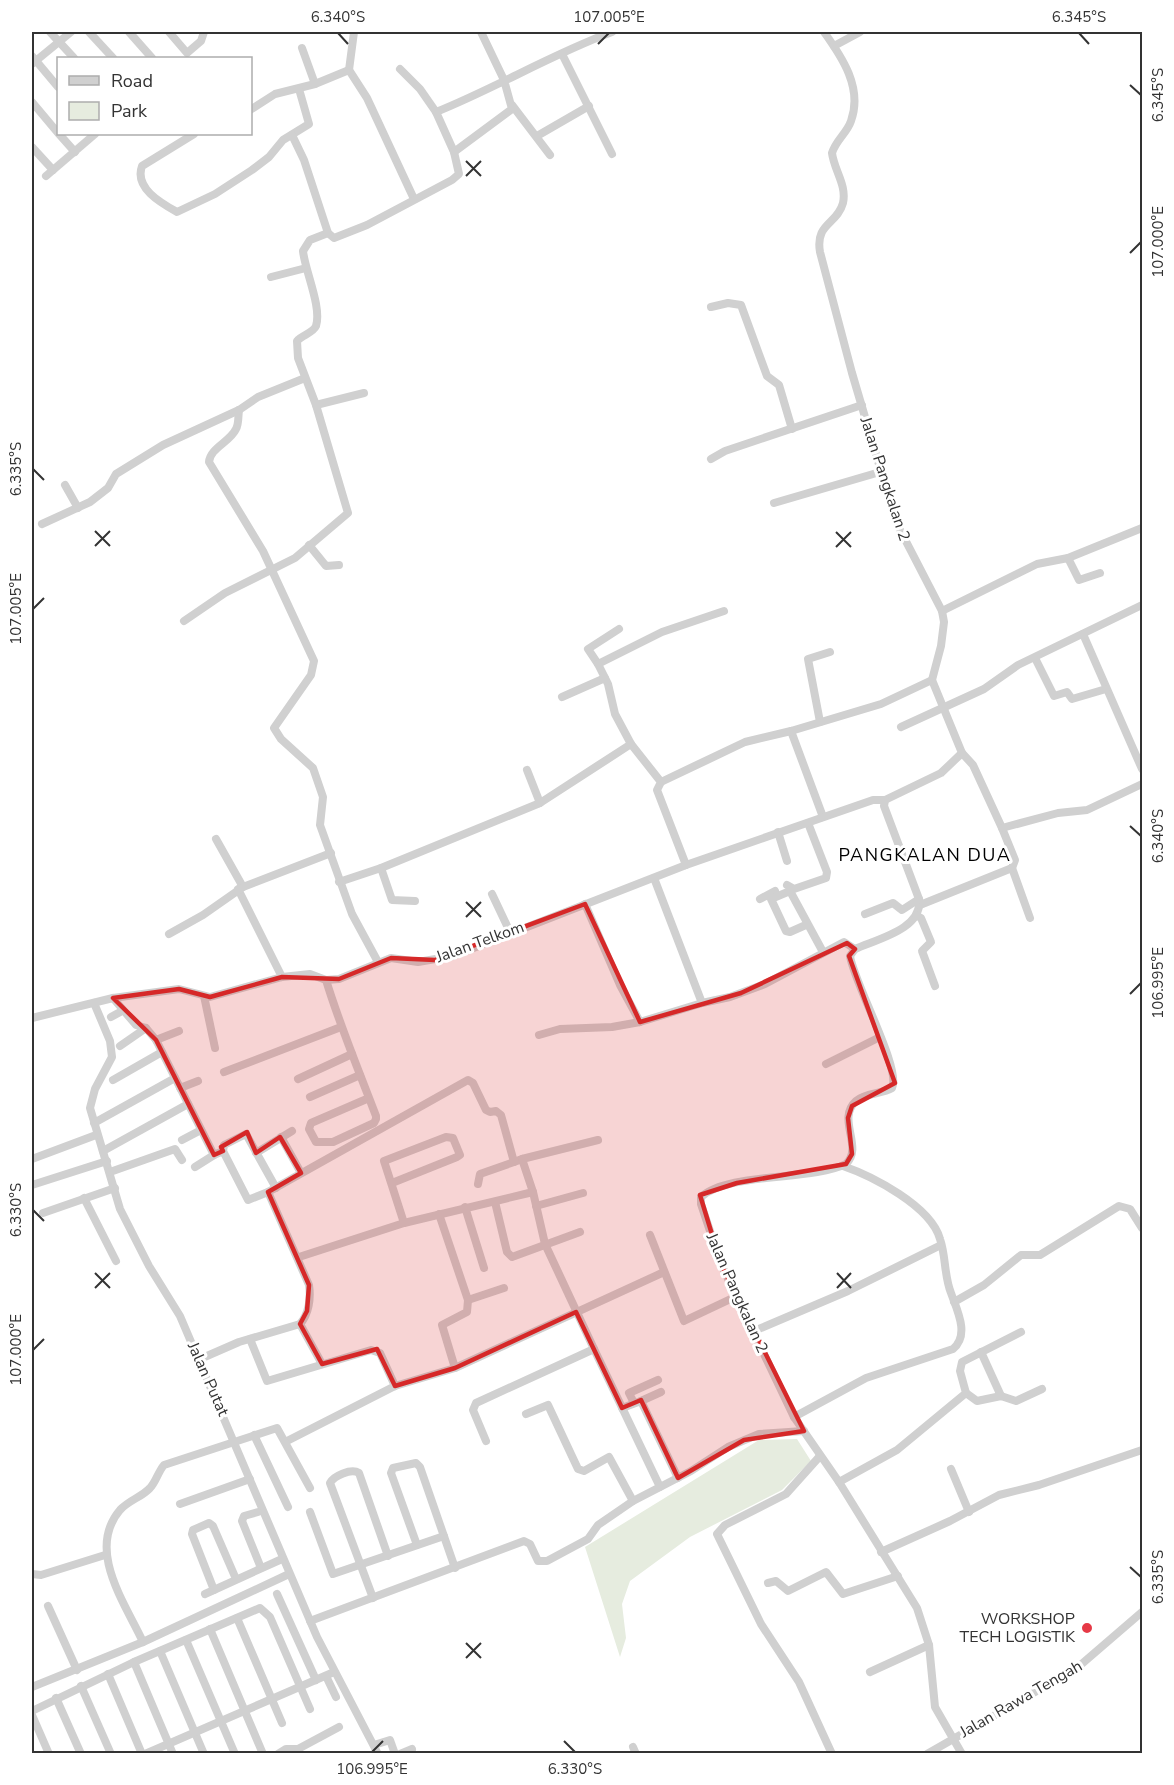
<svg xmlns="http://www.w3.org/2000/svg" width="1174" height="1785" font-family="'Nunito Sans',sans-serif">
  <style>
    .green { fill: #e6ecdf }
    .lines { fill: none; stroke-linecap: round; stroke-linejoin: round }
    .minor { stroke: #d0d0d0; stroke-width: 8 }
    .marked { fill: #d62828; fill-opacity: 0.2; stroke: #d62828; stroke-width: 4.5; stroke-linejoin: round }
    .ticks { fill: none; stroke: #333; stroke-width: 2 }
    .poi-dot { fill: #e63946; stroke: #fff; stroke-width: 2 }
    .labels { text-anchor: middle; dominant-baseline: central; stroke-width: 6; stroke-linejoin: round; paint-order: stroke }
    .street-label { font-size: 16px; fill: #333; stroke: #fff }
    .poi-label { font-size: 16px; fill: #333; stroke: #fff; text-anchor: end }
    .neighbourhood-label { font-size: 18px; letter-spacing: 1.5px; fill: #000; stroke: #fff }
    .neatline { fill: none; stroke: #333; stroke-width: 2 }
    .ticks-label { font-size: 15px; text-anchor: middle; fill: #333 }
  </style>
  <rect width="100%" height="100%" fill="#fff"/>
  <polygon class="green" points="797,1439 811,1461 782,1490 690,1537 630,1581 622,1604 626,1638 620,1657 585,1547 759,1440"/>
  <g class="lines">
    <g class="minor">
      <polyline points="50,32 74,58"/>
      <polyline points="89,32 113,58"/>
      <polyline points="129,32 152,58"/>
      <polyline points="169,32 187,53 201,41 204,32"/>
      <path d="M481,32l23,48 8,29 -58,43 -18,-40c60,-24 116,-58 176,-80"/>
      <path d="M824,32c18,25 39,56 27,89 -4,12 -15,19 -19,32 2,17 15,32 11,50 -6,22 -28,20 -23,49l32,121 44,149 46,89 2,11 -3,24 -9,34 30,73 -21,20 -56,27 -1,6 35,93c4,30 -42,40 -64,50l-5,7c4,27 52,114 42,132 -10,6 -27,5 -36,13 -20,18 8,46 -10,63 -35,17 -118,8 -145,33v7l20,60 73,153 45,65 78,126 12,37 6,62 27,47"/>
      <polyline points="834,46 860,32"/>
      <polyline points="302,48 315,84"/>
      <polyline points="562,54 612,154"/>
      <polyline points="32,56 58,87"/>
      <polyline points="32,64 71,32"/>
      <polyline points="400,69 420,89 436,112"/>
      <polyline points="349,70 367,98 414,199"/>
      <polyline points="349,70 354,32"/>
      <polyline points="32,102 58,133"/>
      <polyline points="512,105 550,155"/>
      <polyline points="250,110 275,94 315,84 349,70"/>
      <polyline points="59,134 75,152"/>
      <path d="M194,134l-52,32c-8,22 19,37 35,46l38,-18 37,-24 17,-13 14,-17 26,-16 -10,-35"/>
      <polyline points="292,135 304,160 328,233 334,238 367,225 452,180 459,174 454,152"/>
      <polyline points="537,136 589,106"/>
      <polyline points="32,147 53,170"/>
      <polyline points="46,176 95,134"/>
      <polyline points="271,277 306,268"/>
      <polyline points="711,307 728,303 741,305 767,376 779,385 792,429"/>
      <polyline points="316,405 364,393"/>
      <path d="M239,410c-1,6 0,14 -3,19 -6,13 -26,19 -27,33l54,89 51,110 -3,14 -37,53 7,11 32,29 10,29 -3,28 32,89 26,48"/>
      <polyline points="711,459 725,451 862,405"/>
      <polyline points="65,485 78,508"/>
      <polyline points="774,503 880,472"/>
      <polyline points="42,524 90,502 108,488 116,474 163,445 239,410 258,397 305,378"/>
      <polyline points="309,545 326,566 339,565"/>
      <polyline points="1068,558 1142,528"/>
      <polyline points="942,611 1037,564 1068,558 1079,580 1100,573"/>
      <path d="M184,621l41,-28 70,-35 53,-45 -32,-108 -18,-47 -1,-17c5,-6 16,-8 19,-15 6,-19 -11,-55 -13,-75l7,-11 18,-7"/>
      <polyline points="1083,634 1142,769"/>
      <polyline points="1035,658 1054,696 1067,692 1072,699 1106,689"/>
      <polyline points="598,664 588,649 619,629"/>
      <polyline points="562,697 605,678"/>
      <polyline points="820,722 808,659 830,652"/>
      <polyline points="901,727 984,689 1018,665 1142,605"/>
      <polyline points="791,731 823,817"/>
      <polyline points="631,744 615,714 608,684 598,664 662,632 724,611"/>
      <polyline points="962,753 973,765 1002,828 1015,860 1012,868"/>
      <polyline points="527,770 540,803"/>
      <polyline points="661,782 745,742 791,731 881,704 932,680"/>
      <polyline points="1002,828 1058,813 1087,810 1142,784"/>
      <polyline points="778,832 787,861"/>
      <polyline points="216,839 243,887"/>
      <polyline points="381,868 392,900 415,901"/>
      <polyline points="1012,868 1030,918"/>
      <polyline points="654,878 702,1003"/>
      <polyline points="339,882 381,868 540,803 631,744 661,782 657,790 686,865"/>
      <polyline points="787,885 794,889 826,878 827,872 808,823"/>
      <polyline points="238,889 282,977"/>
      <polyline points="492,894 510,932"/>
      <polyline points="760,899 775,891"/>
      <polyline points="585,904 620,985 640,1022"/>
      <polyline points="920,905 1012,868"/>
      <polyline points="865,914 893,903 902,910 919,899"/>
      <polyline points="917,916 921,918 931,942 922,951 935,986"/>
      <polyline points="808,924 790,932 786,931 771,899 790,891 823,952"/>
      <polyline points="169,934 203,915 243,887 331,853"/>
      <path d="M326,980c14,46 33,91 50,136v3l-2,4 -41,19h-17l-7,-13 2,-6 58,-25"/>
      <polyline points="204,996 215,1048"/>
      <polyline points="113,998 136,1025 146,1028 156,1040 214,1155 223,1151 248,1200 268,1192"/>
      <polyline points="94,1003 110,1041 112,1057 95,1089 90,1108 120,1209 149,1266 180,1316 317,1637 378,1754"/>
      <polyline points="111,1017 122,1011"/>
      <polyline points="32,1018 113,998 179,989 210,997 282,977 310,974 326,980 339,979 391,958 418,962 453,956 686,865 873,800 885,800"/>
      <polyline points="539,1035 560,1029 612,1027 640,1022 702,1003 730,997 765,984 844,942 855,949"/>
      <polyline points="156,1040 179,1031"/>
      <polyline points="120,1046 146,1028"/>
      <polyline points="826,1064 880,1037"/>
      <polyline points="224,1072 341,1027"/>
      <polyline points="298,1079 352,1054"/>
      <polyline points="113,1080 162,1052"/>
      <polyline points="180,1088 198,1081"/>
      <polyline points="310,1097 360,1075"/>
      <polyline points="94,1123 175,1078"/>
      <polyline points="281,1137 301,1173"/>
      <polyline points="182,1140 201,1130"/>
      <polyline points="103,1151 188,1104"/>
      <polyline points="223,1151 224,1145 246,1134 276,1188"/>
      <polyline points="256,1153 292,1131"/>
      <polyline points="32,1159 96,1135"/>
      <polyline points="195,1167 214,1155"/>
      <polyline points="110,1172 175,1149 182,1160"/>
      <polyline points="392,1183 457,1157 460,1155 453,1138 446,1137 384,1161 404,1223"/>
      <polyline points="478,1184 480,1174 514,1162"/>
      <polyline points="32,1185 107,1161"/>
      <polyline points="84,1198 116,1261"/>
      <polyline points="495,1202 507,1252 512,1257 580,1232"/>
      <polyline points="536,1206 583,1193"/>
      <polyline points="465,1207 484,1268"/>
      <polyline points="43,1213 115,1188"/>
      <polyline points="439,1214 468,1300 504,1288"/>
      <polyline points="650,1235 684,1321 737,1296"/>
      <polyline points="299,1257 404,1223 533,1192"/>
      <polyline points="954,1302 984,1285 1021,1255 1040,1255 1119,1206 1130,1209 1142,1228"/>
      <polyline points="300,1324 322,1364"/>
      <polyline points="754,1331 848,1291 941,1245"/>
      <polyline points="250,1339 267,1381 371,1350 380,1353 395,1386"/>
      <polyline points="594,1349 660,1487"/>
      <polyline points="981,1352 1001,1396"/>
      <path d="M200,1359l39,-17 61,-18c9,-10 11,-26 9,-39l-41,-93 200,-112 5,3 13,27 4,2 6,-1 5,4 13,47 8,-3"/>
      <polyline points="455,1368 442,1325 467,1312 468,1300"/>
      <polyline points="966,1393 977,1401 1001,1396 1016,1401 1042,1389"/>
      <polyline points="641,1401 661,1392"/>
      <polyline points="634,1403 629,1393 658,1380"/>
      <polyline points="622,1408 641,1401 678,1478"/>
      <polyline points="526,1414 548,1405 578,1469 584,1471 609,1457 633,1501"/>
      <path d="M794,1417l72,-39 87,-29c17,-14 4,-39 -2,-56 -7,-17 -5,-37 -11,-54 -9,-33 -68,-63 -97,-73"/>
      <polyline points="254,1435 288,1507"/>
      <polyline points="287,1441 395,1386 455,1368 664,1272"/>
      <polyline points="486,1441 473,1410 476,1403 594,1349 545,1244 533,1192 522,1159 598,1140"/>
      <polyline points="820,1456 786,1494 725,1525 717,1534 761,1624 799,1682 832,1754"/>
      <polyline points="951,1469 969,1512"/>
      <polyline points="839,1482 897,1450 966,1393 960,1371 962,1362 1021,1332"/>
      <polyline points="180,1504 250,1479"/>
      <polyline points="258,1512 244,1516 242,1521 261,1568"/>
      <polyline points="310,1512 333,1574 444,1536"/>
      <polyline points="417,1545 391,1473 393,1468 416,1463 420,1467 455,1568"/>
      <polyline points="881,1552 950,1521 999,1495 1039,1485 1142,1450"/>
      <polyline points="32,1574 41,1575 105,1555"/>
      <polyline points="768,1583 776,1581 788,1591 826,1572 843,1594 898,1576"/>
      <polyline points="214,1590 192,1534 193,1530 209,1523 213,1526 236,1579"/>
      <polyline points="205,1594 282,1559"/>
      <polyline points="277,1594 316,1680"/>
      <path d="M373,1598l-43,-115c4,-7 21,-15 29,-10l29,83"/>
      <polyline points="48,1606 77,1670"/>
      <polyline points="237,1618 282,1723"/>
      <polyline points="310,1621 524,1541 530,1544 538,1561 547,1561 588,1539 598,1525 633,1501 691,1471 728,1447 759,1434 804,1431"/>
      <polyline points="210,1629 263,1754"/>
      <polyline points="186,1640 235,1754"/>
      <path d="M143,1642c-18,-39 -57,-92 -23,-132 9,-10 22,-13 30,-22 6,-6 8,-16 14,-23l113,-37 33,60"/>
      <polyline points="160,1651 204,1754"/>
      <polyline points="134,1662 173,1754"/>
      <polyline points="870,1672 929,1645"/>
      <polyline points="108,1674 142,1754"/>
      <polyline points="326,1676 336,1697"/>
      <polyline points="81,1686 111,1754"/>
      <polyline points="32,1687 143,1642 289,1574"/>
      <polyline points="56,1698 81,1754"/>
      <polyline points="32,1711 134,1662 260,1608 270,1617 310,1709"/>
      <polyline points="32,1715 49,1754"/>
      <polyline points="374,1745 390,1740 395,1754"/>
      <polyline points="633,1747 636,1754"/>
      <polyline points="145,1754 334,1672"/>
      <polyline points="278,1754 286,1749 298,1749 339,1727"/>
      <polyline points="400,1754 412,1749"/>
      <polyline points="927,1754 1077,1668 1142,1612"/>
    </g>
  </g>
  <path class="marked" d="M585,904l55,118 101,-29 106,-50 8,6 -6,7 46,127 -43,23 -4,12 4,36 -6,10 -109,19 -37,12 21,69 83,167 -60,9 -66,38 -37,-78 -19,8 -46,-96 -121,56 -60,18 -18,-37 -55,15 -22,-40 7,-13 2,-26 -41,-93 33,-19 -21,-36 -24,16 -9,-21 -26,15 2,4 -9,4 -58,-115 -43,-42 66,-9 31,8 72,-20 57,2 52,-21 44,2z"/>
  <path class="ticks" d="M338,33l10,11M1079,33l10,11M598,44l11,-11M1130,85l11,10M466,161l15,15M466,176l15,-15M1130,253l11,-11M33,469l11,11M95,531l15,15M836,532l15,15M95,546l15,-15M836,547l15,-15M33,609l11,-11M1130,826l11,10M466,902l15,15M466,917l15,-15M1130,994l11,-11M33,1210l11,11M95,1273l15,15M837,1273l14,15M95,1288l15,-15M837,1288l14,-15M33,1350l11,-11M1130,1567l11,10M466,1643l15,15M466,1658l15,-15M564,1741l11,11M372,1752l11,-11"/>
  <circle class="poi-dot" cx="1087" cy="1628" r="6"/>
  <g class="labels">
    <g class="street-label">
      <text transform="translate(885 479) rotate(72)">Jalan Pangkalan 2</text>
      <text transform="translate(480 942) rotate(-20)">Jalan Telkom</text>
      <text transform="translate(737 1293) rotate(66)">Jalan Pangkalan 2</text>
      <text transform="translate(208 1379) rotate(66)">Jalan Putat</text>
      <text transform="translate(1021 1699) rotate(-30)">Jalan Rawa Tengah</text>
    </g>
    <g class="poi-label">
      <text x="1075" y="1619">WORKSHOP<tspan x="1075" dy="18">TECH LOGISTIK</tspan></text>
    </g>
    <g class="neighbourhood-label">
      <text x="925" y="855">PANGKALAN DUA</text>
    </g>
  </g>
  <rect width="1174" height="1785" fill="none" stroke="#ffffff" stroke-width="66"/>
  <rect x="57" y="57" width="195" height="78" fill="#ffffff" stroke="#adadad" stroke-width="1.5"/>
  <rect x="69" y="76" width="30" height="9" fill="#d0d0d0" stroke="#adadad" stroke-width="1.5"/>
  <text x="111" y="87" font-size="18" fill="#333333">Road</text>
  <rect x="69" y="102" width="30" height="18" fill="#e6ecdf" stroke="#adadad" stroke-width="1.5"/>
  <text x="111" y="117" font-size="18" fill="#333333">Park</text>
  <rect x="33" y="33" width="1108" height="1719" class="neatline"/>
  <g class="ticks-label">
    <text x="338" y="22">6.340°S</text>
    <text x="609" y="22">107.005°E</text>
    <text x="1079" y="22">6.345°S</text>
    <text transform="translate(1158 95) rotate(-90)" y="5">6.345°S</text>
    <text transform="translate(1158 242) rotate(-90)" y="5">107.000°E</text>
    <text transform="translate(16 469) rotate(-90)" y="5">6.335°S</text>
    <text transform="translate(16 609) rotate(-90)" y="5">107.005°E</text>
    <text transform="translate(1158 836) rotate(-90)" y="5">6.340°S</text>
    <text transform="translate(1158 983) rotate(-90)" y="5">106.995°E</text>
    <text transform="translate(16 1210) rotate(-90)" y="5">6.330°S</text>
    <text transform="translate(16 1350) rotate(-90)" y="5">107.000°E</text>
    <text transform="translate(1158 1577) rotate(-90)" y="5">6.335°S</text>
    <text x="372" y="1774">106.995°E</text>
    <text x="575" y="1774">6.330°S</text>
  </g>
</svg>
